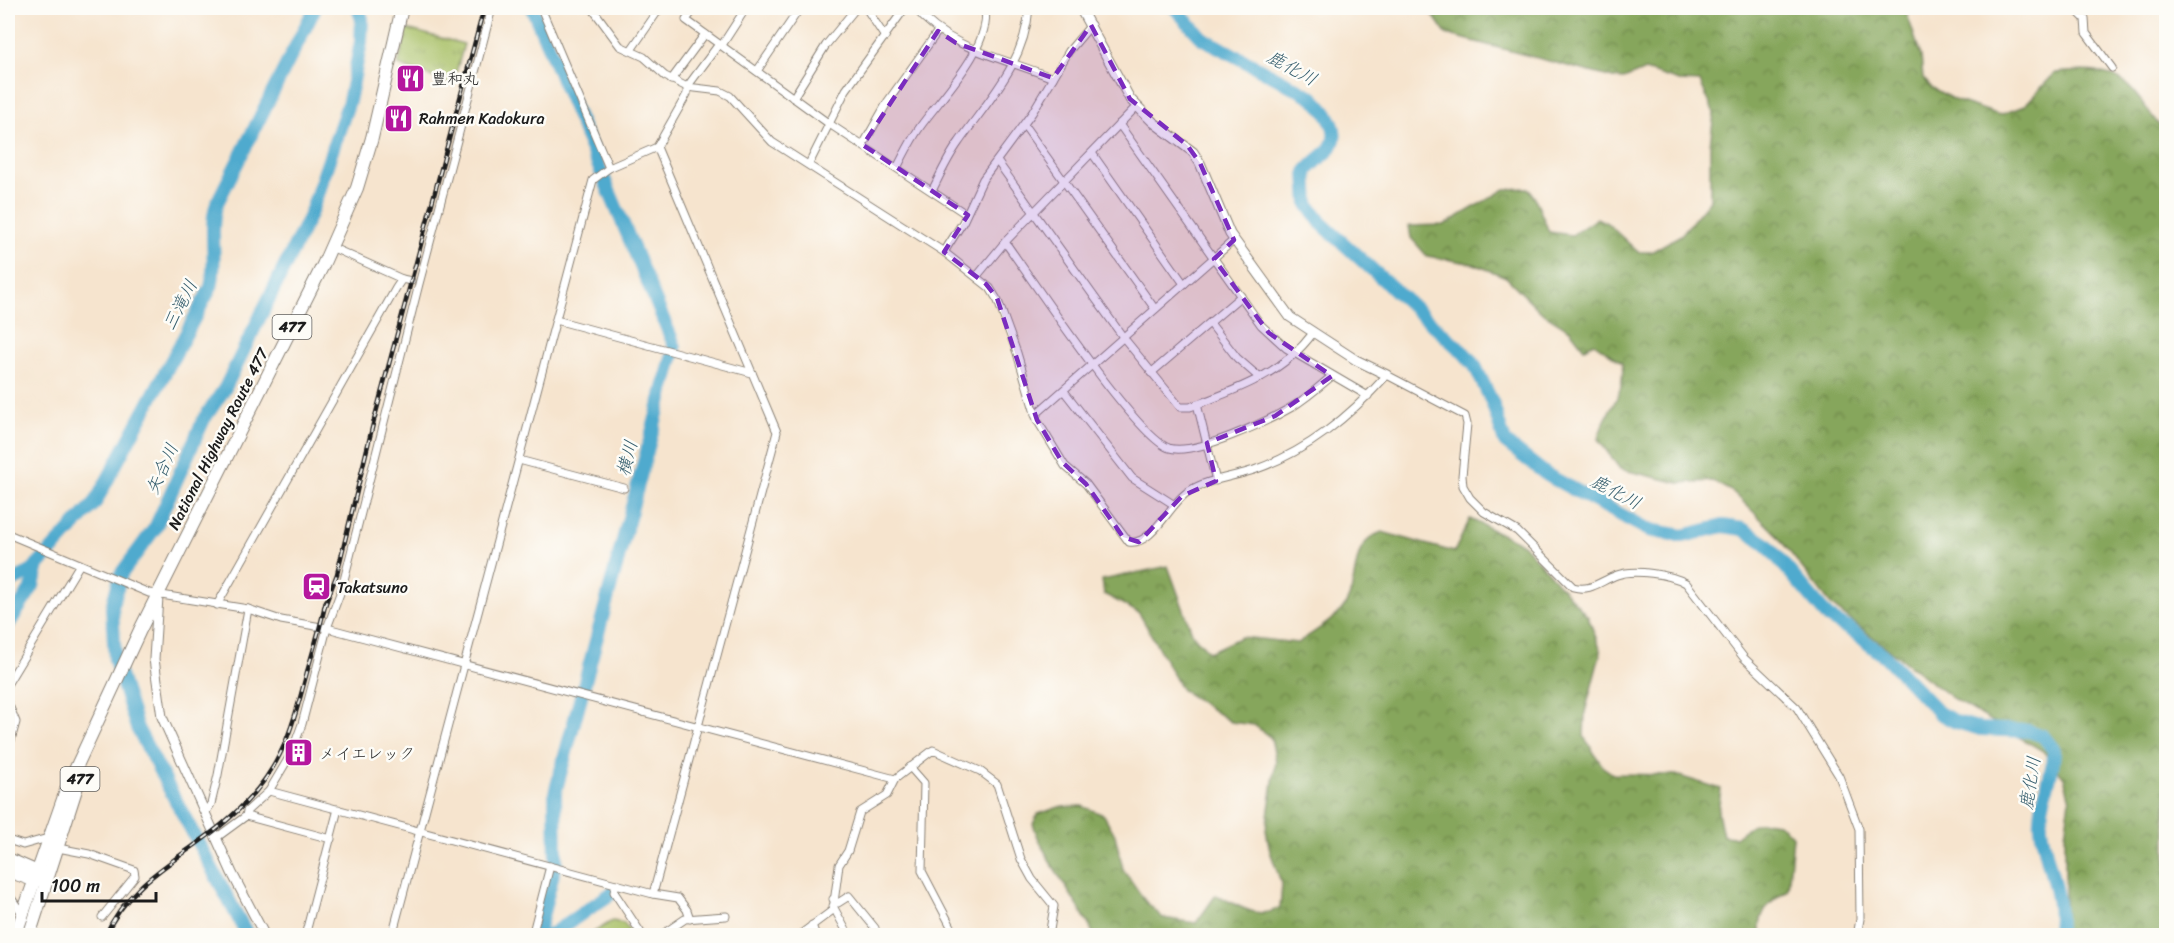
<svg xmlns="http://www.w3.org/2000/svg" width="2174" height="943" font-family="Sriracha,'Klee One',sans-serif">
  <style>
    .grass { fill: url(#grass-tufts); stroke: #626e41; stroke-width: 1.5 }
    .forest { fill: url(#forest-crowns); stroke: #51613c; stroke-width: 1.5 }
    .pitch { fill: #a8c066; stroke: #626e41; stroke-width: 1.5 }
    .lines { fill: none; stroke-linecap: round; stroke-linejoin: round }
    .river { stroke: #50aace; stroke-width: 14 }
    .minor-casing { stroke: #898075; stroke-width: 9 }
    .tertiary-casing { stroke: #898075; stroke-width: 11 }
    .trunk-casing { stroke: #898075; stroke-width: 14 }
    .minor { stroke: #fff; stroke-width: 7 }
    .tertiary { stroke: #fff; stroke-width: 9 }
    .trunk { stroke: #fff; stroke-width: 12 }
    .rail-casing { stroke: #1c1c1c; stroke-width: 4.5 }
    .rail { stroke: #fdfcf7; stroke-width: 2; stroke-dasharray: 7; stroke-linecap: butt }
    .marked { fill: #7b2cbf; fill-opacity: 0.2; stroke: #7b2cbf; stroke-width: 4.5; stroke-dasharray: 12 8; stroke-linejoin: round }
    .labels { text-anchor: middle; dominant-baseline: central; stroke-width: 5; stroke-linejoin: round; paint-order: stroke }
    .shield { fill: #fdfcf7; stroke: #605f5e; stroke-width: 1.5 }
    .shield-label { font-size: 15px; font-weight: bold; fill: #1c1c1c }
    .poi-label { font-size: 16px; fill: #1c1c1c; stroke: #fdfcf7; text-anchor: start }
    .street-label { font-size: 16px; fill: #1c1c1c; stroke: #fdfcf7 }
    .water-label { font-size: 18px; font-style: italic; fill: #335c6c; stroke: #fdfcf7 }
  </style>
  <defs>
    <pattern id="grass-tufts" width="24" height="20" patternUnits="userSpaceOnUse" patternTransform="scale(1.5)"><rect width="24" height="20" fill="#a8c066"/><path d="M3 7l-1-3M5 7V3M7 7l1-3M15 17l-1-3M17 17v-4M19 17l1-3" fill="none" stroke="#90a458"/></pattern>
    <pattern id="forest-crowns" width="20" height="18" patternUnits="userSpaceOnUse" patternTransform="scale(1.5)"><rect width="20" height="18" fill="#86a65b"/><path d="M2 6a3 3 0 1 1 6 0M12 15a3 3 0 1 1 6 0" fill="none" stroke="#6d864a"/></pattern>
  </defs>
  <rect width="100%" height="100%" fill="#fdfcf7"/>
  <filter id="ink" filterUnits="userSpaceOnUse"><feTurbulence type="fractalNoise" baseFrequency=".0167" numOctaves="2"/><feDisplacementMap in="SourceGraphic" scale="12" xChannelSelector="R" yChannelSelector="G"/><feConvolveMatrix kernelMatrix="1 2 1 2 8 2 1 2 1" color-interpolation-filters="sRGB"/></filter>
  <filter id="wash" filterUnits="userSpaceOnUse"><feTurbulence type="fractalNoise" baseFrequency=".008" numOctaves="4" result="noise"/><feDisplacementMap in="SourceGraphic" scale="24" xChannelSelector="R" yChannelSelector="G"/><feGaussianBlur stdDeviation="1.35" result="paint"/><feColorMatrix in="noise" values="0 0 0 0 0 0 0 0 0 0 0 0 0 0 0 0 0 1.4 0 .05"/><feComposite in="paint" operator="in"/></filter>
  <g filter="url(#wash)">
    <rect width="100%" height="100%" fill="#f6e4ce"/>
    <polygon class="grass" points="407,29 464,44 453,84 398,65"/>
    <g class="forest">
      <path d="M1428,8h477l16,48 2,22 8,9 23,13 46,15 24,-9 31,-33c73,-8 71,11 111,61v801h-108l7,-30v-71l5,-34 -6,-23 -21,-26 -91,-53 -120,-92 -58,-74 -41,-40 -21,-11 -33,2 -59,-14 -22,-30c7,-30 29,-42 24,-76l-28,-20 -10,5 -14,-18 -29,-18 -35,-35 -32,-13 -47,-8 -16,-18 -2,-12 35,-1 61,-36 23,-1 7,10 14,34 23,3 25,-17 10,5 31,29h13l30,-17 29,-35v-55l4,-32 -14,-31 -21,-1 -34,-11 -21,9 -11,-1 -167,-44z"/>
      <path d="M1470,519l53,25 65,73 13,34 -16,61 -1,25 19,30 10,7 63,1 45,14 -3,23 5,24 12,1c20,-17 39,-24 58,0l-5,53c-17,11 -32,23 -27,45h-667c-18,-38 -48,-71 -61,-111l5,-10 21,-7 23,-1 22,9 11,20 8,34 22,32 18,17 33,5 20,-28c21,9 42,27 64,12l2,-22 -12,-34 -4,-21 10,-69 -5,-23 -17,-13 -23,-3 -49,-32 -43,-77 -35,-19 -2,-14 66,-14 25,69 16,17 32,-15 57,6c13,-10 35,-21 45,-35 19,-25 3,-64 39,-76l72,20z"/>
    </g>
    <polygon class="pitch" points="612,921 624,923 632,935 589,935"/>
    <g class="lines">
      <g class="river">
        <polyline points="532,8 675,347 555,793 556,862 537,936"/>
        <path d="M1175,8l27,30 110,59c15,14 33,36 15,55 -8,7 -15,12 -21,20l2,32 13,19 144,131 10,12 17,36 13,40 42,33 102,55 34,6 40,-10 20,3 23,15 63,74 20,11 37,28 53,56 17,9 25,7 48,2 14,5 11,14c0,27 -15,50 -13,77 4,37 24,72 16,109"/>
        <path d="M8,583l21,-10 9,-8 57,-62 116,-216c7,-28 -3,-57 6,-84l98,-195"/>
        <polyline points="8,625 33,586 38,565"/>
        <polyline points="248,936 137,728 115,660 112,607 121,574 155,528 204,419 225,388 310,215 349,101 361,42 362,19 358,8"/>
        <polyline points="549,936 612,893"/>
      </g>
    </g>
  </g>
  <g filter="url(#ink)">
    <g class="lines">
      <defs>
        <g id="minor">
          <polyline points="541,8 609,168"/>
          <path d="M592,8l28,38 24,11 21,19 22,11 33,4 10,5 42,46 172,110 46,36 8,13 19,52 20,67 28,46 21,18 43,58c24,4 41,-40 60,-51 19,-12 44,-14 65,-21 54,-19 95,-53 133,-95l78,41 2,8 -5,52 1,10 7,12 14,14 33,19 56,56c18,5 27,-6 44,-12 17,-6 53,-1 69,8l58,75 53,50 42,68 20,53 1,90 -3,17"/>
          <polyline points="695,8 686,20 828,123 966,214"/>
          <polyline points="866,8 885,37"/>
          <path d="M915,8c34,42 90,50 138,70"/>
          <polyline points="2074,8 2085,19 2086,33 2112,68"/>
          <polyline points="722,45 746,8"/>
          <polyline points="631,50 660,8"/>
          <polyline points="757,71 800,8"/>
          <polyline points="671,80 705,34"/>
          <polyline points="793,98 826,45 856,8"/>
          <path d="M1136,107l-131,135c26,36 131,195 164,206 26,8 99,-27 123,-41 15,-9 27,-20 40,-31"/>
          <polyline points="1119,124 1261,325 1286,348 1368,396"/>
          <polyline points="1024,125 1155,309"/>
          <polyline points="863,145 888,101 938,31"/>
          <polyline points="1092,153 1184,284"/>
          <path d="M997,161l126,176 57,70h10c46,-17 93,-33 123,-74"/>
          <polyline points="809,164 846,90 905,8"/>
          <path d="M897,168c7,-14 14,-28 23,-41 21,-30 72,-80 65,-119"/>
          <path d="M932,191c8,-16 16,-34 27,-49 30,-43 66,-79 70,-134"/>
          <polyline points="331,247 402,279"/>
          <polyline points="944,252 963,222 983,179 1032,113 1069,51 1091,25"/>
          <polyline points="977,276 1005,242"/>
          <polyline points="556,320 752,373"/>
          <polyline points="1210,323 1237,358 1260,378"/>
          <polyline points="1151,373 1241,296"/>
          <polyline points="1064,391 1132,478 1173,504"/>
          <polyline points="1197,404 1216,481"/>
          <polyline points="1035,415 1234,240"/>
          <polyline points="519,460 624,488"/>
          <polyline points="8,534 149,593 248,609 281,620 327,628 895,779"/>
          <polyline points="217,605 396,288 402,279 411,281"/>
          <polyline points="8,683 80,564"/>
          <polyline points="8,703 16,722 8,751"/>
          <polyline points="910,767 924,783 922,871 956,936"/>
          <polyline points="269,791 291,754 302,724 327,628 342,588 419,284 492,8"/>
          <polyline points="205,813 211,804 218,775 248,609"/>
          <polyline points="246,816 331,839"/>
          <polyline points="216,838 246,816 247,811 269,791 653,894 777,432 657,147"/>
          <polyline points="8,840 23,845 48,838"/>
          <polyline points="58,848 89,854 134,870 135,876 102,917"/>
          <polyline points="616,884 614,892 643,936"/>
          <polyline points="8,894 22,913"/>
          <polyline points="653,894 678,898 687,910 690,919"/>
          <polyline points="833,899 838,903 849,896 875,928"/>
          <polyline points="833,906 849,936"/>
          <polyline points="812,925 816,936"/>
          <polyline points="305,936 338,809"/>
          <polyline points="392,936 593,180 609,168 657,147 687,94 687,87 719,44"/>
          <polyline points="532,936 550,866"/>
          <polyline points="660,936 685,919 726,916"/>
          <polyline points="798,936 833,910 839,865 848,851 860,812 887,795 895,779 933,750 980,771 997,784 1021,859 1032,879 1054,906 1049,936"/>
        </g>
        <g id="tertiary">
          <polyline points="1080,8 1130,99 1153,122 1193,152 1200,163 1230,234 1290,317 1356,360 1387,375"/>
          <polyline points="158,597 154,659 162,717 232,873 265,936"/>
        </g>
        <g id="trunk">
          <polyline points="8,859 42,874"/>
          <polyline points="8,871 33,880 40,879"/>
          <polyline points="15,936 68,785 140,630 323,265 357,188 372,138 402,8"/>
          <polyline points="29,936 81,774"/>
        </g>
      </defs>
      <use href="#minor" class="minor-casing"/>
      <use href="#tertiary" class="tertiary-casing"/>
      <use href="#trunk" class="trunk-casing"/>
      <use href="#minor" class="minor"/>
      <use href="#tertiary" class="tertiary"/>
      <use href="#trunk" class="trunk"/>
      <defs>
        <g id="rail">
          <polyline points="324,608 337,574 373,424 484,8"/>
          <path d="M105,936c26,-58 76,-76 121,-115 53,-45 64,-84 81,-149 7,-24 14,-47 19,-71"/>
        </g>
      </defs>
      <use href="#rail" class="rail-casing"/>
      <use href="#rail" class="rail"/>
    </g>
  </g>
  <path class="marked" d="M1091,25l39,74 57,46 13,18 34,77 -20,19 55,74 63,43 -57,40 -68,27 9,38 -34,15 -43,46 -16,-5 -37,-53 -24,-22 -25,-42 -40,-122 -11,-14 -42,-32 24,-37 -105,-70 75,-114 18,12 97,35z"/>
  <defs>
    <symbol id="restaurant-square" viewBox="-11 -11 22 22"><rect x="-9" y="-9" width="18" height="18" rx="4" fill="#b5179e" stroke="#fdfcf7"/><path d="M-5-6h1v4h1v-4h1v4h1v-4h1v5L-1.5 .5V6h-2V.5L-5-1ZM5-6V6H3V1.5H1.5Q1.5-4 5-6Z" fill="#fff"/></symbol>
    <symbol id="station-square" viewBox="-11 -11 22 22"><rect x="-9" y="-9" width="18" height="18" rx="4" fill="#b5179e" stroke="#fdfcf7"/><path d="M-3-6H3Q5-6 5-4V2Q5 4 3 4L4.5 6H3L1.5 4h-3L-3 6H-4.5L-3 4Q-5 4-5 2V-4Q-5-6-3-6ZM-3.5-4v3h7v-3ZM-3.5 1v1.5H-2V1ZM2 1v1.5H3.5V1Z" fill="#fff"/></symbol>
    <symbol id="building-square" viewBox="-11 -11 22 22"><rect x="-9" y="-9" width="18" height="18" rx="4" fill="#b5179e" stroke="#fdfcf7"/><path d="M-4-6H4V6H1V3H-1V6H-4ZM-2.5-4.3h1.7v1.8h-1.7ZM.8-4.3h1.7v1.8H.8ZM-2.5-1h1.7V.8h-1.7ZM.8-1h1.7V.8H.8Z" fill="#fff"/></symbol>
  </defs>
  <g fill-rule="evenodd">
    <use href="#restaurant-square" x="394" y="62" width="33" height="33"/>
    <use href="#restaurant-square" x="382" y="102" width="33" height="33"/>
    <use href="#station-square" x="300" y="570" width="33" height="33"/>
    <use href="#building-square" x="282" y="736" width="33" height="33"/>
  </g>
  <g class="labels">
    <g class="shield">
      <rect x="272.5" y="315" width="39" height="24" rx="4.5"/>
      <rect x="60.5" y="767" width="39" height="24" rx="4.5"/>
    </g>
    <g class="shield-label">
      <text x="292" y="327">477</text>
      <text x="80" y="779">477</text>
    </g>
    <g class="poi-label">
      <text x="431" y="78">豊和丸</text>
      <text x="419" y="118">Rahmen Kadokura</text>
      <text x="337" y="587">Takatsuno</text>
      <text x="319" y="753">メイエレック</text>
    </g>
    <g class="street-label">
      <text transform="translate(218 439) rotate(-63)">National Highway Route 477</text>
    </g>
    <g class="water-label">
      <text transform="translate(1292 68) rotate(29)">鹿化川</text>
      <text transform="translate(180 305) rotate(-63)">三滝川</text>
      <text transform="translate(627 458) rotate(-75)">横川</text>
      <text transform="translate(162 469) rotate(-66)">矢合川</text>
      <text transform="translate(1616 492) rotate(28)">鹿化川</text>
      <text transform="translate(2030 783) rotate(-81)">鹿化川</text>
    </g>
  </g>
  <rect width="2174" height="943" fill="none" stroke="#fdfcf7" stroke-width="30"/>
  <path d="M42 892v9h114v-9" fill="none" stroke="#1c1c1c" stroke-width="3"/>
  <text x="51" y="892" font-size="18" fill="#1c1c1c" stroke="#fdfcf7" stroke-width="4.5" paint-order="stroke">100 m</text>
</svg>
